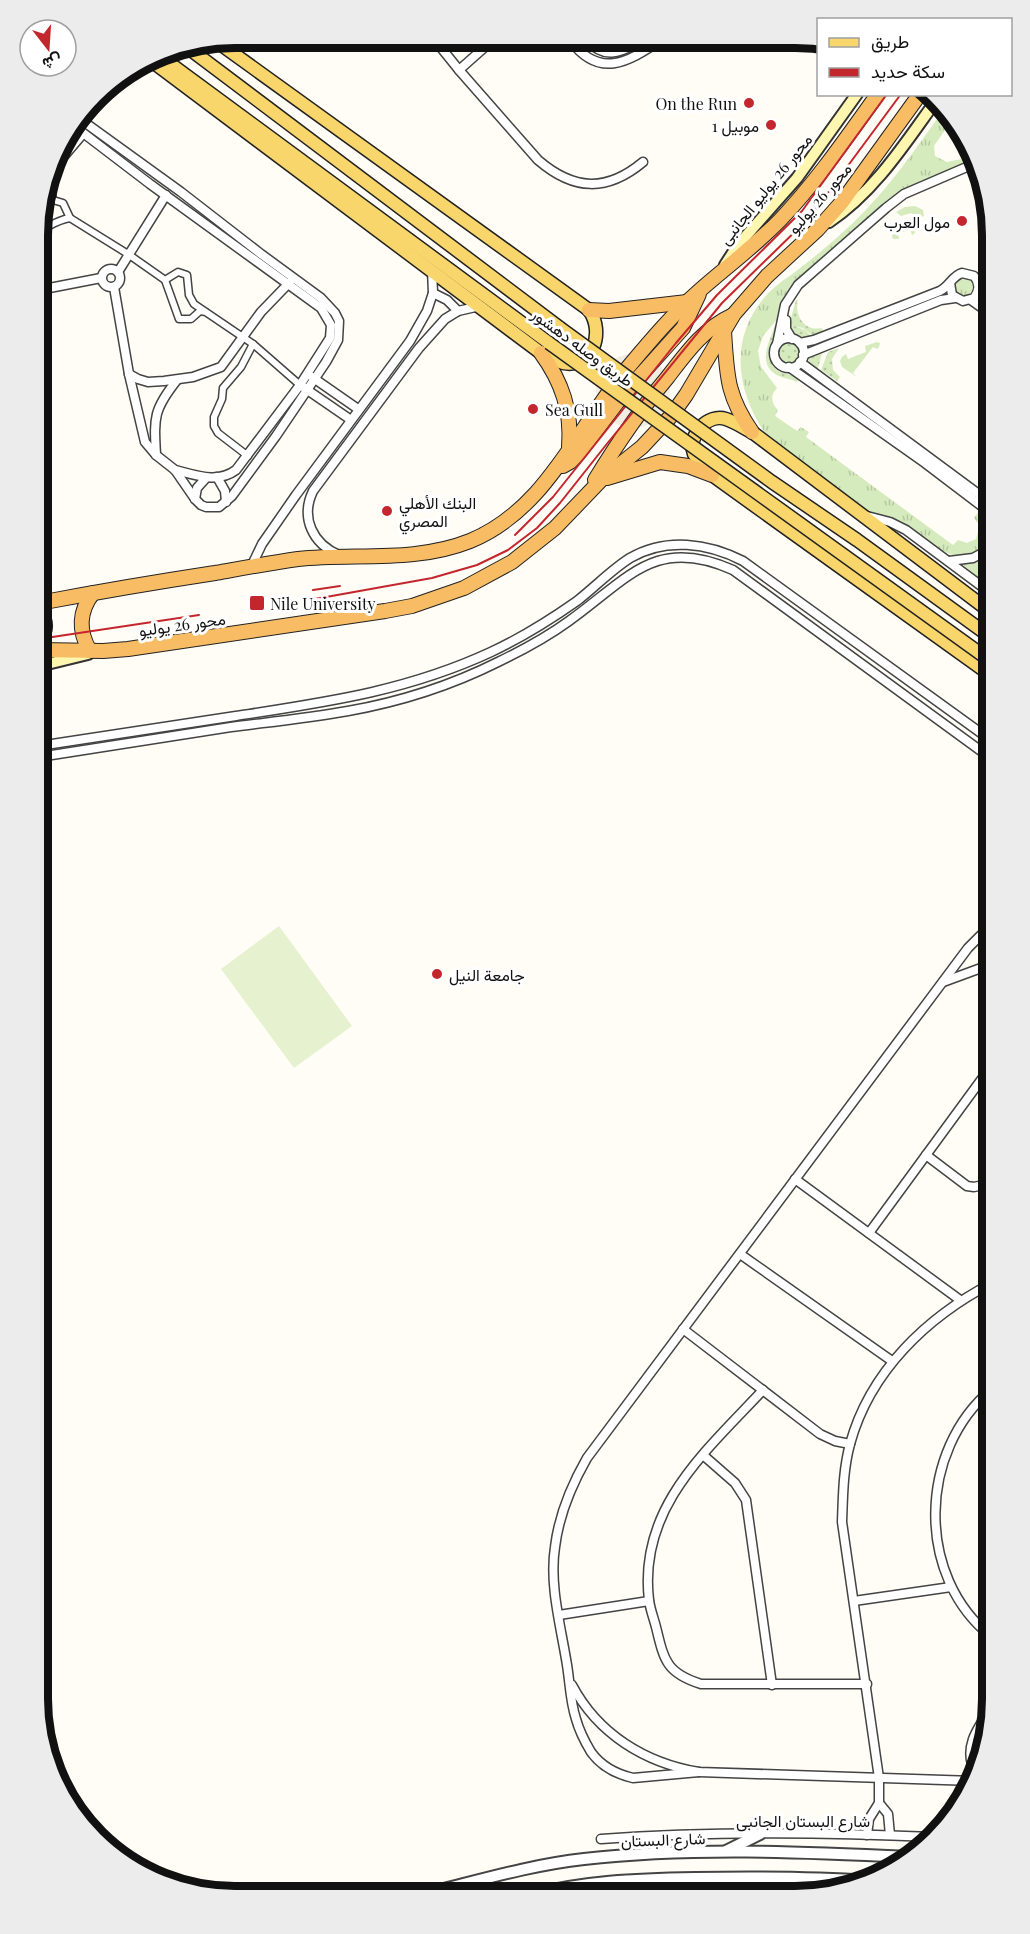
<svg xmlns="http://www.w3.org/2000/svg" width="1030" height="1934" font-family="'Playfair Display',Vazirmatn,serif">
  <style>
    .grass { fill: url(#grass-tufts) }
    .garden { fill: url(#garden-dots) }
    .pitch { fill: #e6f2cf }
    .plaza { fill: #f1ede2 }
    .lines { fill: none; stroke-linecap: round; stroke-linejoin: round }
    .pedestrian-casing { stroke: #444; stroke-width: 9 }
    .minor-casing { stroke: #444; stroke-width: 11 }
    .tertiary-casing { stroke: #444; stroke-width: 14 }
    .secondary-casing { stroke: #333; stroke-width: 14 }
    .primary-casing { stroke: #222; stroke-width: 15 }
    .trunk-casing { stroke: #222; stroke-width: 16 }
    .pedestrian { stroke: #fff; stroke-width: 6 }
    .minor { stroke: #fff; stroke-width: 8 }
    .tertiary { stroke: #fff; stroke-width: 10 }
    .secondary { stroke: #fff6b0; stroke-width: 10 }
    .primary { stroke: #f9d66b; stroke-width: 12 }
    .trunk { stroke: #f7bc64; stroke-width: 14 }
    .rail { stroke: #c4262e; stroke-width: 2 }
    .primary-bridge-casing { stroke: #222; stroke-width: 15; stroke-linecap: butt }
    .primary-bridge { stroke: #f9d66b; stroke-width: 12 }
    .poi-dot { fill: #c4262e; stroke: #fff; stroke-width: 2 }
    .labels { text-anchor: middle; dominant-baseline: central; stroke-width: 6; stroke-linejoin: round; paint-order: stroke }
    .poi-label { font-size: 16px; fill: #111; stroke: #fff; text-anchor: start }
    .street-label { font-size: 16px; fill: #111; stroke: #fff }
    .rim { fill: none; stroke: #111; stroke-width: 8 }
  </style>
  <defs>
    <pattern id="grass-tufts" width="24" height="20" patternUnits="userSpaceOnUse" patternTransform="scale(1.5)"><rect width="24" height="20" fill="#d5ebbd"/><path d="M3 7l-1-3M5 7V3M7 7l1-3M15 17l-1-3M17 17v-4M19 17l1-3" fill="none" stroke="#b6c8a1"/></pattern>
    <pattern id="garden-dots" width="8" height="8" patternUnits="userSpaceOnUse" patternTransform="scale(1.5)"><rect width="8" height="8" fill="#d5ebbd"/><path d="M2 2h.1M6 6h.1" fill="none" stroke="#b6c8a1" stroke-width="1.8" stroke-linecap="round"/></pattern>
  </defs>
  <rect width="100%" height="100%" fill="#fffdf5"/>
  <g class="grass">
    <path d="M942,112l8,11 -16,23 1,10 12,6 14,-3 2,5 11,-5 1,2 -57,22 -16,8 -108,92 -11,15 -4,19 -16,19 -5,15 3,16 16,21c-7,7 -6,15 1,22l-3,6 22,15 4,-4 8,5 -3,5 147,108 5,-5 9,3 9,-4 4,-13 -6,-8 6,-8 12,10v13l-5,7 -3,-1 -4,6 2,2 -9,7 -16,3 -12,-5 -42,-30 -36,-12 -100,-74c-30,-42 -39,-96 -3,-138 9,-11 20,-18 31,-26 21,-16 40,-32 59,-50 34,-33 61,-72 88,-110z"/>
    <polygon points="915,206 923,210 924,216 919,218 911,213 901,216 896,212 905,207"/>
    <polygon points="909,221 912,224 915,233 912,235 910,229 898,234 899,239 893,239 892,236"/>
    <circle cx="963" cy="286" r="10"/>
    <polygon points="877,342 880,343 879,347 877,349 873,347 853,373 857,377 842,367 840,361 842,357 846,354 848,359 866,352 865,346"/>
    <polygon points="987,552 990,554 985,566 985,579 984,582 962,564 979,560"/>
  </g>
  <g class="garden">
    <path d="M796,300h2c-4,16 7,32 24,28l1,4 -10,4 -10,-8 -14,-3z"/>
    <path d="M775,325l2,2c-3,14 -15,36 3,45 7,3 13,2 19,6l-2,4c-6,-3 -12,-3 -18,-6 -23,-10 -10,-34 -4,-51z"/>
    <polygon points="794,326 805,330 811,336 802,338 791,334 789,327"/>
    <circle cx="789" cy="354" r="11"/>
    <polygon points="829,347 830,349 822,353 818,368 814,369 809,364 809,357"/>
    <polygon points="839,348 832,359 833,370 840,377 837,381 821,370 828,352"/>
  </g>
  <polygon class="pitch" points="279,926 352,1026 294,1068 221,969"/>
  <circle class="plaza" cx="633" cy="391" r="37"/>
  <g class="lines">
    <defs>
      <g id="pedestrian">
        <polyline points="50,174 84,134"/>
        <polyline points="53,200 63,203 70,218 128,254 165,280"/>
        <polyline points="40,206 53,200 51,187 47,182"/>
        <path d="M39,231c11,-5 18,-11 31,-13"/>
        <polyline points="206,312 200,311 191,319 179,319 165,280 178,272 187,275 189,295 194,304 253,344 300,385"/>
        <polyline points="248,456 218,433 214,426 214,417 222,399 223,388 241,367 253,344"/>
      </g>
      <g id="minor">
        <path d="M434,39l25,31 79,90c36,31 69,32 105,2"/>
        <path d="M570,40c29,39 57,23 91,0"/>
        <path d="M587,40c18,21 34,12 55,0"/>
        <polyline points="459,70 494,39"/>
        <polyline points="80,119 181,192 261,254 321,298 335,313 339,321 338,340 326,362 276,436 232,496 219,507 206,507 201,505 195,499 175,470 156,455 145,442 129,374 114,287"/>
        <path d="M74,126l76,58 171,124 10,17 -1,13 -30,47 -64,85c-19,14 -40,5 -61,0"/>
        <circle cx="111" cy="278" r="9"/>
        <polyline points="118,272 166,195"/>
        <polyline points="39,290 101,278"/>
        <polyline points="433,293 447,300 458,311"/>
        <polyline points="971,300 992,315"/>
        <polyline points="786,320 786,329 792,339"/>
        <circle cx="789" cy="353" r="15"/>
        <path d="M800,343l14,-3 126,-49c10,-5 12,-15 22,-18l12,3c6,7 6,14 0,22l-11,3 -11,-6 -2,-12"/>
        <polyline points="777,344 785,305 798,285 886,208 904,194 976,163"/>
        <polyline points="803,355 941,300 955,298"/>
        <polyline points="800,362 992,504"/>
        <polyline points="789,367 925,463 992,514"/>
        <polyline points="129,374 138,379 148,382 164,381 193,377 221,367 261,312 290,282"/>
        <polyline points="312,377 358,409"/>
        <polyline points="303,387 351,420"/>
        <path d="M156,455c-2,-37 -3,-45 21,-75"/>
        <polyline points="217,477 225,491 226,502"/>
        <polyline points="195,499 197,488 206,478"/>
        <polyline points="867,516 890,522 906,530 992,594"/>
        <polyline points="991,543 992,541"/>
        <path d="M339,555c-26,-11 -39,-37 -26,-64l106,-143 26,-29 13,-8 22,-5"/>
        <polyline points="949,561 973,558 986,551"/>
        <polyline points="251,567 262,544 296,495 410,341 427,311 433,293 432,270"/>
        <polyline points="992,594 988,569 992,558"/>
        <path d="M39,746c65,-10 131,-20 197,-30 91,-14 171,-25 255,-64 30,-14 59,-32 86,-51 18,-14 34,-31 53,-43 36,-21 78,-15 113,3l249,180"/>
        <path d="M39,757c64,-10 128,-20 192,-30 39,-5 78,-9 117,-16 51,-9 104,-26 150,-49 25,-12 49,-25 71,-41 59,-42 86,-86 164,-51l259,189"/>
        <polyline points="943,982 992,964"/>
        <polyline points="926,1155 967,1186 974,1187 992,1183"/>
        <polyline points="795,1179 960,1300"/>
        <polyline points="869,1233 992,1065"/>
        <polyline points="740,1254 892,1361"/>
        <polyline points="683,1329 820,1434 835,1441 850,1444"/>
        <path d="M763,1390c-57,61 -125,118 -114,210 1,9 5,19 7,27 8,33 10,46 45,57h166"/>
        <polyline points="703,1455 735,1483 746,1500 772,1685"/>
        <polyline points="854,1601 951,1587"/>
        <polyline points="559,1615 649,1601"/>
        <path d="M992,1637c-77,-60 -74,-187 0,-248"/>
        <path d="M572,1685c26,49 73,78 127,87l275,9"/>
        <path d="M699,1772l-66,6c-17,-4 -32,-12 -42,-26 -6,-10 -12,-22 -15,-33 -6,-18 -6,-36 -9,-54 -6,-38 -18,-80 -12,-118 4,-33 16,-61 32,-89l381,-510 13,-13 11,-5"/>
        <path d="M977,1775c-16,-25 0,-47 15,-68"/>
        <polyline points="879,1803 888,1814 890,1835"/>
        <path d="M867,1835l2,-16 10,-16v-25l-37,-256c1,-26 1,-52 8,-78 20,-73 77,-127 142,-161"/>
        <path d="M601,1839c110,-8 221,-7 332,-2"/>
        <polyline points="609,1896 626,1880"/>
      </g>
      <g id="tertiary">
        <polyline points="726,1851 760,1834"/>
        <path d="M420,1895c54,-13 109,-30 164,-36 108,-12 218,-7 327,-2"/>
        <path d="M526,1896c56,-15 111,-17 169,-18 58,-1 116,-1 174,3"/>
      </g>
      <g id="secondary">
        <path d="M829,222c45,-30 75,-77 106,-120"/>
        <polyline points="725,265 738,245 797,178 857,94"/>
        <polyline points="39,666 88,654"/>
      </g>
      <g id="primary">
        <polyline points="187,47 560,328"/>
        <polyline points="157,54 549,343"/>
        <path d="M149,59l392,294c7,3 15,8 22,10 30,6 42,-31 26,-53l-373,-269"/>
        <path d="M992,676l-280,-201c-5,-6 -14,-14 -18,-21 -7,-19 14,-41 32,-35 9,3 18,9 26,13l240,181"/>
      </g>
      <g id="trunk">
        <polyline points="589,310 609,311 687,302"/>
        <path d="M724,331c3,43 2,64 28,101"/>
        <path d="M541,353c21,29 31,58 28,94"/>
        <polyline points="563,466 570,462 579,453 622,396 683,328 699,294"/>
        <polyline points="607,478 660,462 688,466 712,475"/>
        <path d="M595,480c22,-36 45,-70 72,-102 20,-26 36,-49 66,-63"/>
        <path d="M39,603c58,-11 117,-21 176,-30 28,-5 55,-10 83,-14 57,-6 117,4 172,-18 78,-32 108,-116 160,-176 21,-25 43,-51 68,-73 27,-24 57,-46 83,-73 36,-38 66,-82 97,-125"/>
        <path d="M39,641c8,-10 8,-20 0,-31"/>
        <polyline points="39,650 103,651 128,649 385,611 412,606 464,588 512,562 555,528 602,479 642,447 671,416 686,395 734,314 767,276 818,229 842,202 920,94"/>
        <path d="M90,651c-12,-20 -11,-40 3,-58"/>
      </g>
    </defs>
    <use href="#pedestrian" class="pedestrian-casing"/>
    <use href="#minor" class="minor-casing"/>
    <use href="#tertiary" class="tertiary-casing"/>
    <use href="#secondary" class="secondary-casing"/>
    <use href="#primary" class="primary-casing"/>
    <use href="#trunk" class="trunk-casing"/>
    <use href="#pedestrian" class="pedestrian"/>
    <use href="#minor" class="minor"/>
    <use href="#tertiary" class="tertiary"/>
    <use href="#secondary" class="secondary"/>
    <use href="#primary" class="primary"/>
    <use href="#trunk" class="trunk"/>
    <g class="rail">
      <polyline points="515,535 553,497 676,343 717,295 802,211 887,94"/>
      <polyline points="313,590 340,586"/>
      <polyline points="315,599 432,578 477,565 508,550 537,528 560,503 606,445 722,303 810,217 901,94"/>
      <polyline points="39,639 199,615"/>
    </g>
    <defs>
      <g id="primary-bridge">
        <polyline points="560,328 772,482 857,540 992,638"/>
        <polyline points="549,343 992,662"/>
      </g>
    </defs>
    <use href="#primary-bridge" class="primary-bridge-casing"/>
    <use href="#primary-bridge" class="primary-bridge"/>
  </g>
  <g class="poi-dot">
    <circle cx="749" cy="103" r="6"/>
    <circle cx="771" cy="125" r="6"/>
    <circle cx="962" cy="221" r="6"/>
    <circle cx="533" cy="409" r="6"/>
    <circle cx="387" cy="511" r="6"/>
    <rect x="249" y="595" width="16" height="16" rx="3"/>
    <circle cx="437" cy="974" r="6"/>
  </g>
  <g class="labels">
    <g class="poi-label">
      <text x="737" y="103" text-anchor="end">On the Run</text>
      <text x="759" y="125" text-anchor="end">موبيل 1</text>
      <text x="950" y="221" text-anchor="end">مول العرب</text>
      <text x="545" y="409">Sea Gull</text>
      <text x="399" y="502">البنك الأهلي<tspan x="399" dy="18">المصري</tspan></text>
      <text x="270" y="603">Nile University</text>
      <text x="449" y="974">جامعة النيل</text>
    </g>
    <g class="street-label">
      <text transform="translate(765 189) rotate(-51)">محور 26 يوليو الجانبى</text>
      <text transform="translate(819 198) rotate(-49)">محور 26 يوليو</text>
      <text transform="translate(583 347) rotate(36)">طريق وصله دهشور</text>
      <text transform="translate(182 624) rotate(-8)">محور 26 يوليو</text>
      <text x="803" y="1820">شارع البستان الجانبى</text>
      <text transform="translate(663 1839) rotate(-2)">شارع البستان</text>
    </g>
  </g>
  <path d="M0 0H1030V1934H0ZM235 48H795A187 187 0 0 1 982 235V1699A187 187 0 0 1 795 1886H235A187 187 0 0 1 48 1699V235A187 187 0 0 1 235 48Z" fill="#ececec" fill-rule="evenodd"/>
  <path class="rim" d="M235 48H795A187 187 0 0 1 982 235V1699A187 187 0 0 1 795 1886H235A187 187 0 0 1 48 1699V235A187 187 0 0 1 235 48Z"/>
  <rect x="817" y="18" width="195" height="78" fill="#ffffff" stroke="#a0a0a0" stroke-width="1.5"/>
  <rect x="829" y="38" width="30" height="9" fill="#f9d66b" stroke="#a0a0a0" stroke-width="1.5"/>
  <text x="871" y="48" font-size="18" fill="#111111">طريق</text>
  <rect x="829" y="68" width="30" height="9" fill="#c4262e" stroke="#a0a0a0" stroke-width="1.5"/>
  <text x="871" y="78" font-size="18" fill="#111111">سكة حديد</text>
  <g transform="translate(48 48) rotate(163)"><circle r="28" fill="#ffffff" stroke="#a0a0a0" stroke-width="1.5"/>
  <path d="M0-4.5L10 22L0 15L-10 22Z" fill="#c4262e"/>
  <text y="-9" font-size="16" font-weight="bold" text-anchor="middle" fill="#111111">ش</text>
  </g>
</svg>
